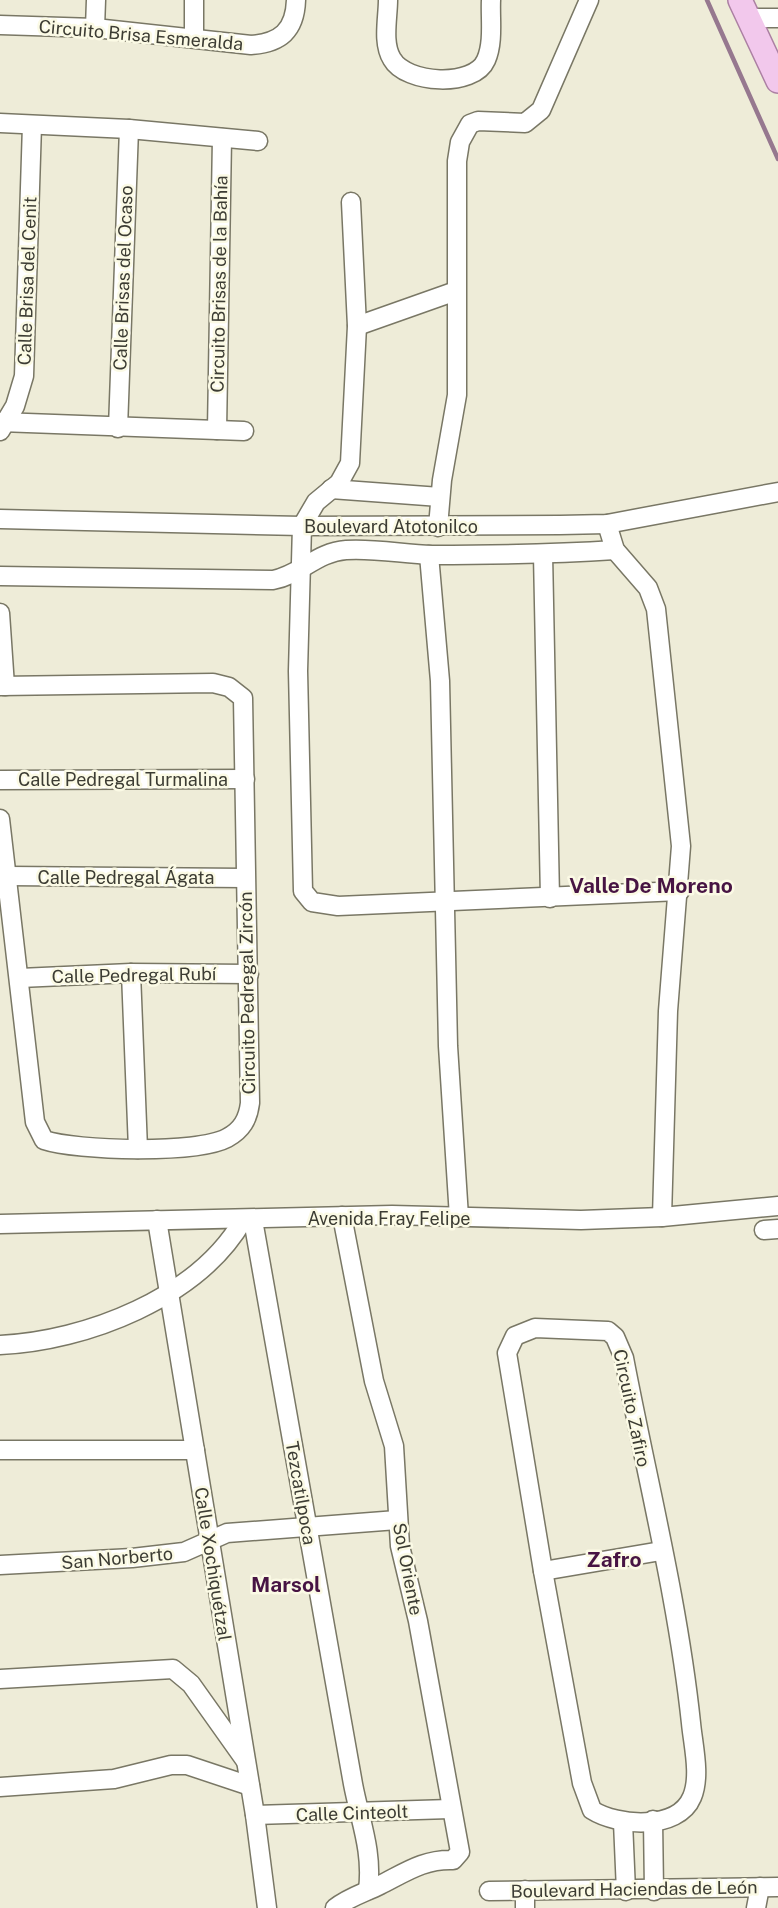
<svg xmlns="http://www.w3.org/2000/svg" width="778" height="1908" font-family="'Public Sans',sans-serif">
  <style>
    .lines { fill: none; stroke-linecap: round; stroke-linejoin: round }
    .stream { stroke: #96788f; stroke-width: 4.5 }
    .minor-casing { stroke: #797765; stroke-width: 21 }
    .major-casing { stroke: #ac80a3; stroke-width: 26 }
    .minor { stroke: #fff; stroke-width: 18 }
    .major { stroke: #f2c8ec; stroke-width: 23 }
    .labels { text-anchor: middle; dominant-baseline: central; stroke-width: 5; stroke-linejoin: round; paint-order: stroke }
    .street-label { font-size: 18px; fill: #3c3c33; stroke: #fbfae5 }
    .quarter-label { font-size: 21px; font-weight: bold; fill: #471443; stroke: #fbfae5 }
  </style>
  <rect width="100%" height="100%" fill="#eeecd8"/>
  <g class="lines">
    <polyline class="stream" points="707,0 778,159"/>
    <defs>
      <g id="minor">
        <path d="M388,0c0,18 -6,43 4,59 14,25 82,29 94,1 8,-18 4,-42 5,-60"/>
        <polyline points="748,18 778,18"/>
        <path d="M0,25l95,3 156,17c29,-2 44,-14 45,-45"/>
        <polyline points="95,28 96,0"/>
        <polyline points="194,38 194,0"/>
        <polyline points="0,123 129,129 258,141"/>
        <polyline points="351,202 357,326 350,463 339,483 316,502 302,526 298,671 303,891 312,902 338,906 680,891"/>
        <polyline points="357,326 456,291"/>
        <polyline points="0,422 244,431"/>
        <polyline points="118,428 129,129"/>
        <polyline points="217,430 222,138"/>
        <polyline points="0,431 15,406 24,376 32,125"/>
        <polyline points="331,489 440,497"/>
        <polyline points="0,519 302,526 560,525 607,524 778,492"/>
        <polyline points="607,524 615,550 648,588 656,609 681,846 668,1011 662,1217"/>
        <polyline points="438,527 442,480 457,395 457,161 460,142 470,124 478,121 525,123 541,110 589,0"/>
        <polyline points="543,554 550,898"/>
        <polyline points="429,555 440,681 448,1046 459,1217"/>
        <path d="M0,576l273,4c27,-5 44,-28 73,-30 28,-2 57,4 86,5 61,0 122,-1 183,-5"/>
        <polyline points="0,613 5,686"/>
        <path d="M0,686l213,-3 16,4 14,11 7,405c-2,16 -8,27 -23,35 -30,16 -150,13 -183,2l-9,-18 -35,-303"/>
        <polyline points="0,780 245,779"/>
        <polyline points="8,876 245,878"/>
        <polyline points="131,973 138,1149"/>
        <polyline points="20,978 131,973 249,974"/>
        <polyline points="157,1220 255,1815 267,1908"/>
        <path d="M253,1220l100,564c7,37 20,67 15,106"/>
        <polyline points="0,1224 392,1215 581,1220 662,1217 778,1206"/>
        <polyline points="764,1230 778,1229"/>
        <path d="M535,1328l73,3 7,6 9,21c23,121 54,242 67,365 2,22 10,53 1,74 -14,34 -75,29 -100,13l-10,-27 -39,-212 -36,-218 8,-17z"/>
        <path d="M0,1345c86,-4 198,-47 243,-125"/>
        <polyline points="0,1450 195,1450"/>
        <polyline points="0,1565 132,1558 184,1552 227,1533 397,1520"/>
        <polyline points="543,1571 661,1551"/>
        <polyline points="0,1679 173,1669 191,1684 245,1760"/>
        <polyline points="0,1787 114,1779 171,1765 187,1765 250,1786"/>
        <polyline points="255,1815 450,1809"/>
        <polyline points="653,1820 654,1891"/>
        <polyline points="623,1822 626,1891"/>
        <polyline points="525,1890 525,1908"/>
        <polyline points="489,1891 778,1887"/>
        <path d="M335,1908c14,-11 29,-15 45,-23 26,-13 44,-26 73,-25l7,-8 -42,-231 -18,-75 -6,-100 -20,-65 -32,-165"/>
        <polyline points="756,1908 760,1887"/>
      </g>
      <polyline id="major" points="740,0 778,81"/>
    </defs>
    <use href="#minor" class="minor-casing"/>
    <use href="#major" class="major-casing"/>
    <use href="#minor" class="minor"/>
    <use href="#major" class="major"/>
  </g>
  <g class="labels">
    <g class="street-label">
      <text transform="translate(141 35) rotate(5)">Circuito Brisa Esmeralda</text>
      <text transform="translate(123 278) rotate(-88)">Calle Brisas del Ocaso</text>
      <text transform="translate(27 281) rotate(-88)">Calle Brisa del Cenit</text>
      <text transform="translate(219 284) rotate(-89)">Circuito Brisas de la Bahía</text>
      <text x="391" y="526">Boulevard Atotonilco</text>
      <text x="123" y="779">Calle Pedregal Turmalina</text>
      <text x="126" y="877">Calle Pedregal Ágata</text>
      <text transform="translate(134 975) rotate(-1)">Calle Pedregal Rubí</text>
      <text transform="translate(247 993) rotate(-91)">Circuito Pedregal Zircón</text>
      <text x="389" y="1218">Avenida Fray Felipe</text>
      <text transform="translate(632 1408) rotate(78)">Circuito Zafiro</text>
      <text transform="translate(301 1493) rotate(80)">Tezcatilpoca</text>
      <text transform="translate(117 1558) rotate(-5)">San Norberto</text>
      <text transform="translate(213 1564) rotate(81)">Calle Xochiquétzal</text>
      <text transform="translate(408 1569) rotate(79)">Sol Oriente</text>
      <text transform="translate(352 1813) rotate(-2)">Calle Cinteolt</text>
      <text transform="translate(634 1889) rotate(-1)">Boulevard Haciendas de León</text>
    </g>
    <g class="quarter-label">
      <text x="651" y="885">Valle De Moreno</text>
      <text x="614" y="1559">Zafro</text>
      <text x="286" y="1584">Marsol</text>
    </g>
  </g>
</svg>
